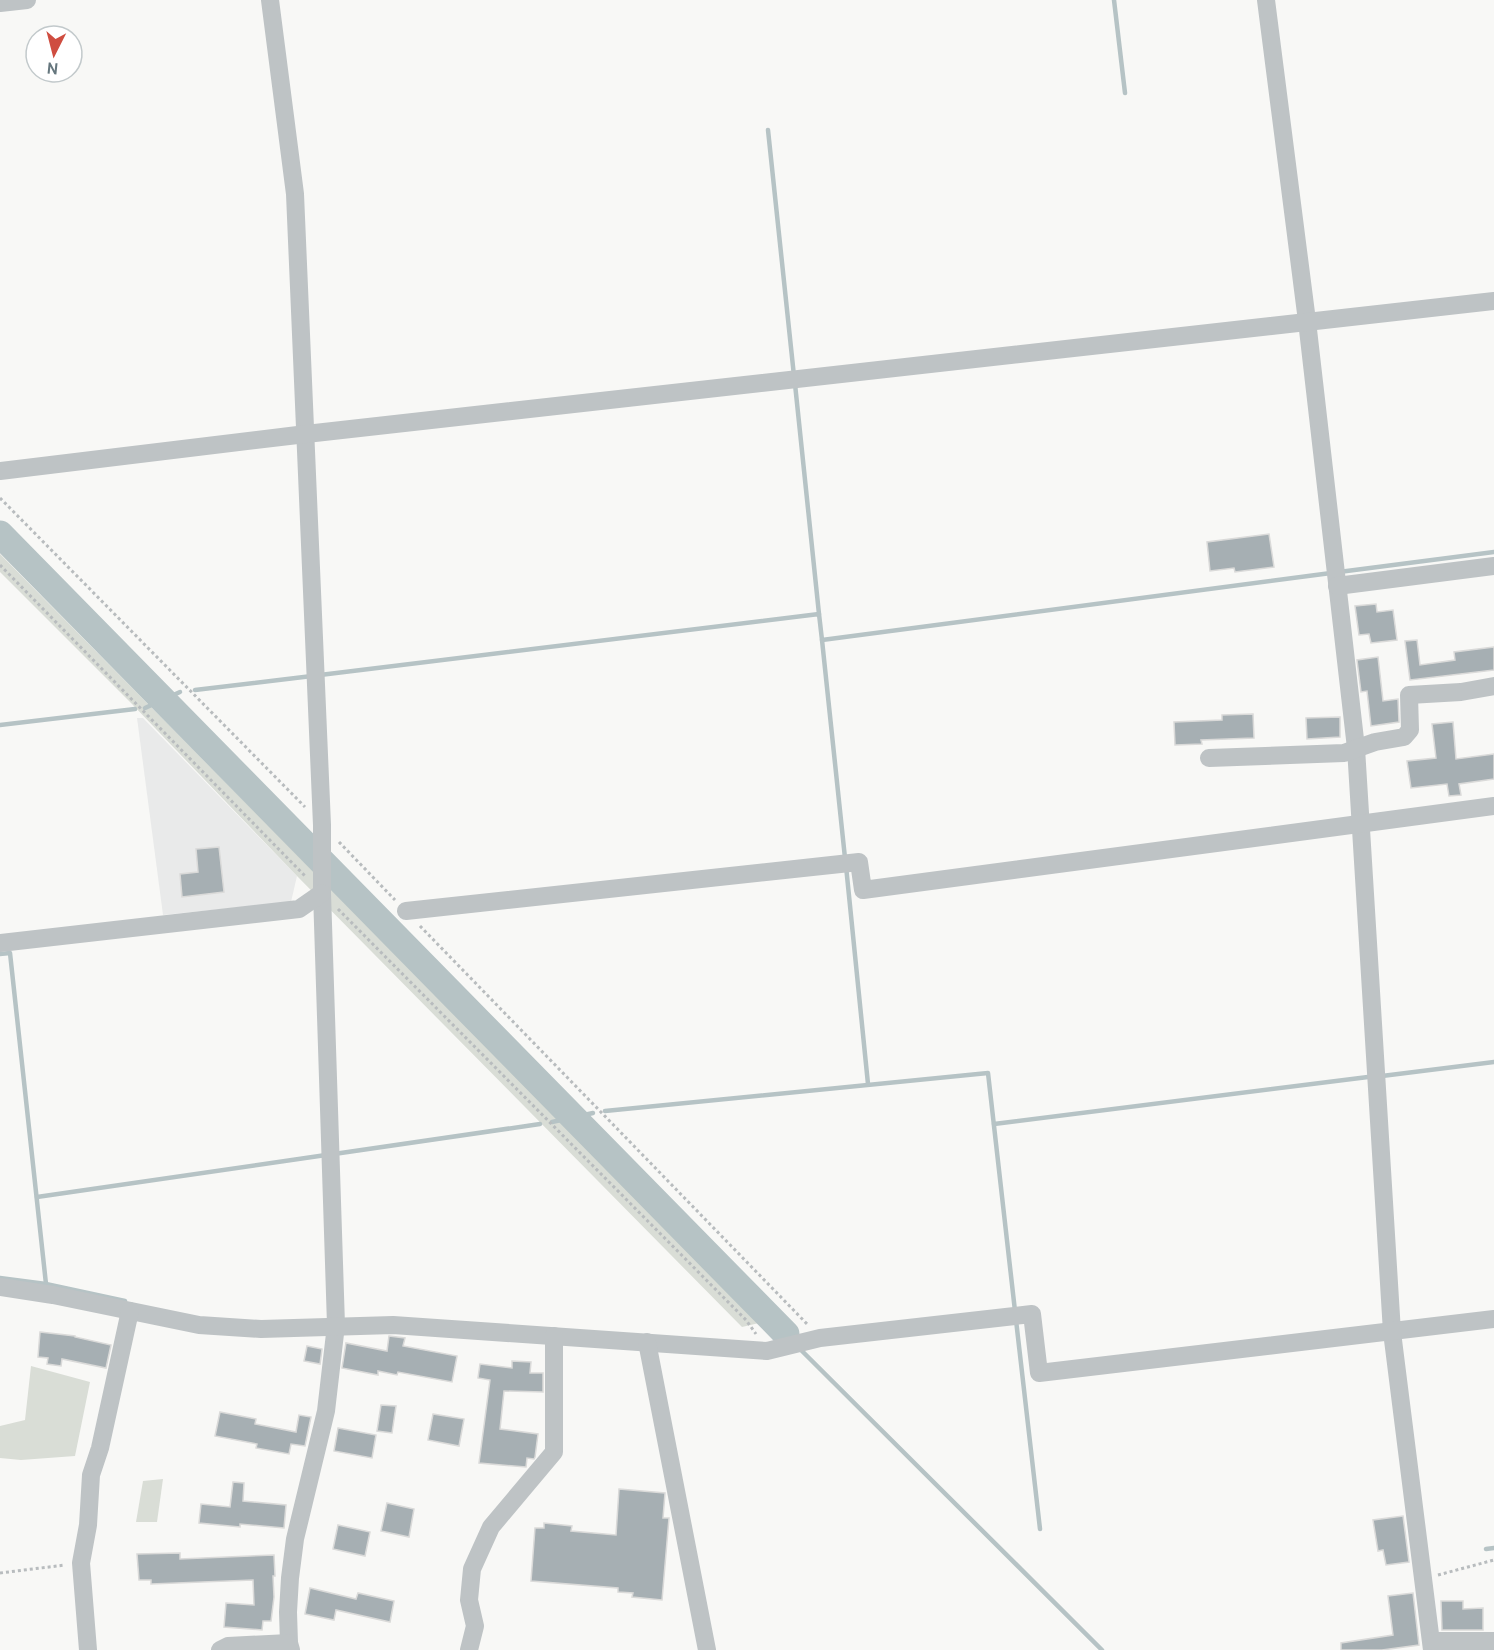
<svg xmlns="http://www.w3.org/2000/svg" width="1494" height="1650" font-family="Cabin,sans-serif">
  <style>
    .built { fill: #e9eaea }
    .green { fill: #d9ddd6 }
    .lines { fill: none; stroke-linecap: round; stroke-linejoin: round }
    .stream { stroke: #b6c3c5; stroke-width: 4.5 }
    .river { stroke: #b6c3c5; stroke-width: 27 }
    .building { fill: #a6afb3; stroke: #dadad9; stroke-width: 1.5 }
    .path { stroke: #b8bcbe; stroke-width: 3; stroke-dasharray: 3 3; stroke-linecap: butt }
    .street { stroke: #bec3c5; stroke-width: 18 }
  </style>
  <rect width="100%" height="100%" fill="#f8f8f6"/>
  <polygon class="built" points="137,718 143,718 297,876 291,902 163,915"/>
  <g class="green">
    <polygon points="0,554 759,1323 742,1327 297,876 132,704 0,572"/>
    <polygon points="31,1366 90,1382 75,1456 21,1460 0,1458 0,1426 25,1420"/>
    <polygon points="163,1479 157,1522 136,1522 143,1481"/>
  </g>
  <g class="lines">
    <g class="stream">
      <polyline points="1114,0 1125,93"/>
      <polyline points="768,130 794,376"/>
      <polyline points="795,384 819,614"/>
      <polyline points="1339,572 1494,552"/>
      <polyline points="822,640 845,858"/>
      <polyline points="320,675 819,614 822,640 1331,573"/>
      <polyline points="195,690 312,676"/>
      <polyline points="145,708 180,692"/>
      <polyline points="0,725 135,709"/>
      <polyline points="846,866 868,1084"/>
      <polyline points="0,954 10,953 46,1284"/>
      <polyline points="1382,1076 1494,1062"/>
      <polyline points="605,1111 988,1073 1015,1311"/>
      <polyline points="552,1122 593,1113"/>
      <polyline points="994,1124 1368,1077"/>
      <polyline points="334,1154 540,1124"/>
      <polyline points="37,1197 326,1155"/>
      <polyline points="0,1278 46,1284 125,1301"/>
      <polyline points="1016,1320 1040,1529"/>
      <polyline points="786,1334 792,1341"/>
      <polyline points="800,1349 1102,1650"/>
      <polyline points="1486,1549 1494,1548"/>
    </g>
    <polyline class="river" points="0,534 786,1334"/>
  </g>
  <g class="building">
    <polygon points="1269,534 1274,567 1235,572 1234,568 1210,571 1207,542"/>
    <polygon points="1376,604 1377,612 1393,610 1397,640 1371,643 1369,634 1359,635 1355,606"/>
    <polygon points="1417,640 1420,665 1455,660 1454,652 1494,647 1494,670 1410,680 1405,641"/>
    <polygon points="1378,657 1383,701 1398,699 1399,722 1371,726 1367,691 1361,692 1357,660"/>
    <polygon points="1253,714 1254,738 1201,740 1202,744 1175,745 1174,722 1222,720 1222,715"/>
    <polygon points="1340,717 1340,737 1307,739 1306,718"/>
    <polygon points="1453,722 1456,759 1494,754 1494,779 1459,784 1461,795 1449,796 1447,784 1411,788 1407,761 1436,758 1432,724"/>
    <polygon points="219,847 224,892 182,897 180,874 198,872 196,849"/>
    <polygon points="40,1332 75,1336 75,1337 111,1345 106,1368 62,1359 61,1366 47,1364 48,1358 38,1357"/>
    <polygon points="389,1336 405,1338 403,1346 457,1356 452,1382 398,1372 397,1375 378,1371 378,1375 342,1368 346,1343 387,1351"/>
    <polygon points="307,1346 322,1349 320,1364 304,1361"/>
    <polygon points="512,1361 531,1362 530,1373 543,1373 543,1392 504,1391 500,1429 538,1434 535,1457 534,1459 527,1458 526,1467 479,1463 490,1380 478,1378 480,1364 512,1368"/>
    <polygon points="381,1405 396,1406 392,1433 377,1431"/>
    <polygon points="220,1412 256,1419 255,1424 296,1432 299,1415 311,1417 305,1446 291,1444 289,1454 256,1448 257,1444 215,1436"/>
    <polygon points="433,1414 464,1419 459,1446 428,1440"/>
    <polygon points="338,1428 376,1435 372,1458 334,1451"/>
    <polygon points="233,1482 244,1483 243,1501 286,1505 284,1528 240,1524 240,1527 199,1523 201,1504 230,1507"/>
    <polygon points="619,1489 665,1493 663,1518 669,1518 662,1600 632,1597 633,1593 618,1592 618,1588 531,1581 535,1528 544,1528 544,1523 572,1526 571,1531 616,1535"/>
    <polygon points="387,1503 414,1509 409,1537 381,1531"/>
    <polygon points="1403,1516 1409,1562 1386,1565 1383,1550 1378,1551 1373,1520"/>
    <polygon points="338,1525 370,1532 365,1556 333,1549"/>
    <polygon points="180,1553 180,1559 274,1555 275,1576 273,1576 274,1597 271,1621 263,1621 262,1630 224,1627 226,1603 254,1605 253,1580 151,1584 151,1580 139,1580 137,1554"/>
    <polygon points="310,1588 356,1599 358,1593 394,1601 390,1622 336,1610 334,1620 305,1614"/>
    <polygon points="1413,1593 1419,1645 1382,1650 1341,1650 1341,1643 1393,1635 1388,1596"/>
    <polygon points="1441,1601 1463,1601 1463,1609 1483,1608 1483,1630 1442,1630"/>
  </g>
  <g class="lines">
    <g class="path">
      <polyline points="0,498 305,807"/>
      <polyline points="0,565 306,877"/>
      <polyline points="339,842 395,900"/>
      <polyline points="338,909 746,1320 756,1334"/>
      <polyline points="420,926 809,1326"/>
      <polyline points="0,1573 65,1565"/>
      <polyline points="1438,1575 1494,1560"/>
    </g>
    <g class="street">
      <polyline points="270,0 295,194 322,825 322,893 336,1325 326,1411 295,1539 290,1578 288,1612 289,1643 291,1650"/>
      <polyline points="1266,0 1307,321 1356,748 1392,1332 1432,1650"/>
      <polyline points="0,3 27,0"/>
      <polyline points="0,471 306,434 1494,301"/>
      <polyline points="1337,586 1494,566"/>
      <polyline points="1209,758 1344,753 1375,742 1404,737 1410,730 1409,695 1461,692 1494,686"/>
      <polyline points="406,911 859,862 863,890 1494,806"/>
      <polyline points="0,943 299,909 322,893"/>
      <polyline points="0,1287 53,1295 199,1325 261,1329 393,1325 767,1351 820,1338 1032,1314 1039,1373 1494,1319"/>
      <polyline points="647,1342 707,1650"/>
      <polyline points="1432,1641 1494,1641"/>
      <polyline points="88,1650 81,1563 88,1525 91,1475 100,1448 130,1311"/>
      <polyline points="220,1650 228,1646 289,1643"/>
      <polyline points="469,1650 475,1626 469,1600 472,1569 491,1527 554,1452 554,1336"/>
    </g>
  </g>
  <g transform="translate(54 54) rotate(186)"><circle r="28" fill="#ffffff" stroke="#c2c9cb" stroke-width="1.5"/>
  <path d="M0-4.5L10 22L0 15L-10 22Z" fill="#cf4d40"/>
  <text y="-9" font-size="16" font-weight="bold" text-anchor="middle" fill="#66777e">N</text>
  </g>
</svg>
